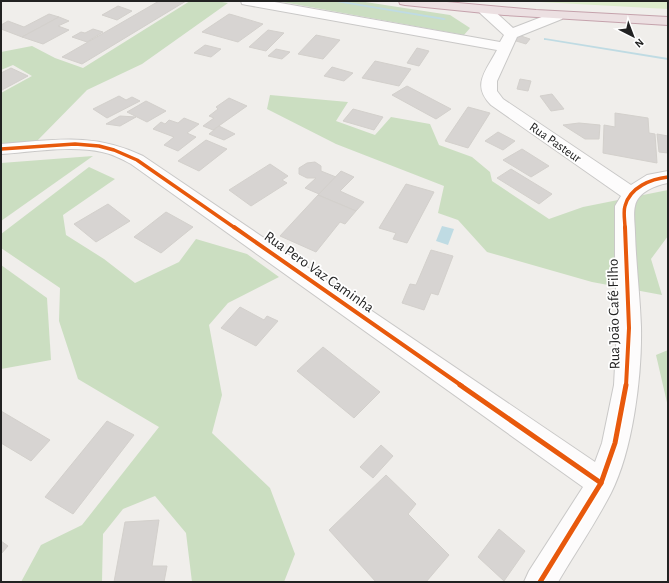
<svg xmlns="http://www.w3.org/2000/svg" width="669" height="583" font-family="'Alegreya Sans',sans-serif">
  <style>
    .grass { fill: #ddeccb }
    .forest { fill: #cbdec1 }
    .water { fill: #bfdbe3 }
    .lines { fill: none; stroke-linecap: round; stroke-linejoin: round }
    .stream { fill: #bfdbe3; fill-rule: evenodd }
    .building { fill: #d7d4d2; stroke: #d3d0cc }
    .street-casing { stroke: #c9c8c7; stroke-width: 2 }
    .highway-casing { stroke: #c5a2ac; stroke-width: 2 }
    .street { fill: #fdfcfc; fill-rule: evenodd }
    .highway { fill: #ece0e2; fill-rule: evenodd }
    .cycleway-far2-casing { stroke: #fff; stroke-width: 5.5 }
    .cycleway-far1-casing { stroke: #fff; stroke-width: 6 }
    .cycleway-casing { stroke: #fff; stroke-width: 8 }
    .cycleway-far2 { stroke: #e8590c; stroke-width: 3.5 }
    .cycleway-far1 { stroke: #e8590c; stroke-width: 4 }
    .cycleway { stroke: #e8590c; stroke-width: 5 }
    .labels { text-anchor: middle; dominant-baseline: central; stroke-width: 3.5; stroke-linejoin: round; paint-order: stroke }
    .far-street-label { font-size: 13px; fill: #222; stroke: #fff }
    .street-label { font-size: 15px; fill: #222; stroke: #fff }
  </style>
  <rect width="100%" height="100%" fill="#f0eeeb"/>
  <polygon class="grass" points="522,1 668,1 668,9"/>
  <g class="forest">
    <polygon points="190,1 216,1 228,3 142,64 87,90 34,144 1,146 1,93 32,76 13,65 1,70 1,52 32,46 55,58 83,68"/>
    <polygon points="277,1 359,1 450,15 470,28 464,35"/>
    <polygon points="270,95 348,102 336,121 375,135 391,117 430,124 439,145 472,157 490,172 492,181 549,219 583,207 668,190 668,236 651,259 662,295 592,282 487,252 458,220 438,213 444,186 336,144 267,109"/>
    <polygon points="93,156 1,221 1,163"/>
    <polygon points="89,167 115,179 63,215 66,235 104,259 135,283 179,262 196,239 247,254 279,277 228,303 209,325 222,395 212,433 270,488 295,554 284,582 192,582 186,533 155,496 123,509 103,534 102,582 21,582 41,545 82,525 159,427 78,379 59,321 60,288 1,248 1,234"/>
    <polygon points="1,265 47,298 51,360 1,369"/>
    <polygon points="668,350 668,407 656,355"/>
  </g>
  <polygon class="water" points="442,226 454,229 448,245 436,241"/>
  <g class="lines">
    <g class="stream">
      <polygon points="331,1 341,1 444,18 446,19 444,20"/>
      <polygon points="544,38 668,58 668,60 546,40 544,40"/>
    </g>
  </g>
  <g class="building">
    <polygon points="159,1 186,1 82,64 62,57"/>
    <polygon points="118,6 132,11 117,20 102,15"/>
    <polygon points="49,14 59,17 22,37 1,29 1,25 8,21 24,27"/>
    <polygon points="229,14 233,15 263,24 238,42 202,32"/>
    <polygon points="59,17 69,21 58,26 69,30 43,44 22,37"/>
    <polygon points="93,29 103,32 87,42 72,37 81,32 85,33"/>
    <polygon points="268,30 284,33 266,51 249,47"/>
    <polygon points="316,35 340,40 323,59 298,54"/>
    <polygon points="518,35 530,39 526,44 513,40"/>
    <polygon points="205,45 221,49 211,57 194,53"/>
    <polygon points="417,48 429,51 419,66 407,63"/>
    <polygon points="276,49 290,52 282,59 268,56"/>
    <polygon points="375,61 411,69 399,86 362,78"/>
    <polygon points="332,67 353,73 344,81 324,76"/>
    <polygon points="11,68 28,76 2,90 1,73"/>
    <polygon points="520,79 531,81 528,91 517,89"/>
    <polygon points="407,86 451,109 436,119 392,95"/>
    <polygon points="552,94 564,109 551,111 540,96"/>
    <polygon points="119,96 126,100 132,97 140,101 107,118 93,109"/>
    <polygon points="229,98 247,106 213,130 203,126 214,118 209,116 218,109 216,107"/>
    <polygon points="146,101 166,111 147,122 127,112"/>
    <polygon points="468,107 490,113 468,148 445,141"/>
    <polygon points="353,109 383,117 374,130 343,121"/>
    <polygon points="615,113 648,118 649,133 655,134 657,163 603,153 604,125 615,127"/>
    <polygon points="120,116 136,117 120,126 106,124"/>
    <polygon points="184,118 199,124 187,133 196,137 178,151 164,145 174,137 153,129 161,122 165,124 169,120 178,123"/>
    <polygon points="579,123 600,125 599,139 585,139 563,125"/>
    <polygon points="219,126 235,134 224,140 209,134"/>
    <polygon points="498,132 515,141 503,150 485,141"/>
    <polygon points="657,134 668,136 668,153 659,152"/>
    <polygon points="206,140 227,149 199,171 178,161"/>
    <polygon points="522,149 549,166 531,177 503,160"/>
    <polygon points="315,162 321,166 321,171 336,177 319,194 305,188 316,178 307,178 299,174 299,168 307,163"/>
    <polygon points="270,164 288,176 282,180 287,183 251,206 229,190"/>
    <polygon points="511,169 552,194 539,204 497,178"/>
    <polygon points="341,171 354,177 340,191 364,202 356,211 318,195"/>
    <polygon points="406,184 434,192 407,243 393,239 396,233 379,228"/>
    <polygon points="318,195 356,211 345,224 340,222 316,252 280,236"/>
    <polygon points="108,204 130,221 96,242 74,224"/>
    <polygon points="166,212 193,227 161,253 134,237"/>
    <polygon points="431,250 453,256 438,295 431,293 424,310 402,303 410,284 416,285"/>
    <polygon points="240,307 264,320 267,316 278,321 256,346 221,328"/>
    <polygon points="323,347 380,392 354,418 297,371"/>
    <polygon points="1,411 50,440 31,461 1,443"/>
    <polygon points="107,421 134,435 73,514 45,497"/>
    <polygon points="381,445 393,456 373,478 360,467"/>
    <polygon points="386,475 416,504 408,514 449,555 426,582 376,582 329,530"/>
    <polygon points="159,520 152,566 167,566 164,582 114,582 125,522"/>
    <polygon points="499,529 525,551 504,581 478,557"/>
    <polygon points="1,541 8,546 1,554"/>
  </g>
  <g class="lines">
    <defs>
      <path id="street" d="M241,1h28l231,41 4,-7 -24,-22 -2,-3 2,-3h10l23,21 39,-15h10l2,3 -2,3 -45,18 -20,44v10l6,8 128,86 16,-10 21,-4v12c-12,2 -30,9 -33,23 -2,8 0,19 0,27 1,32 5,63 6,94 1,48 -8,123 -30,166 -16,31 -36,60 -53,89h-34l5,-11 54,-84 -452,-323c-9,-5 -19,-10 -29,-12 -30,-7 -70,0 -101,2v-10c53,-4 93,-12 142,12l452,306 7,-19 12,-58 3,-57 -2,-74v-48l6,-10 -130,-91c-20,-20 -5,-34 6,-55l-250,-45 -5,-1z"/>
      <polygon id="highway" points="399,1 436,1 536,10 668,17 668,25 504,15 405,5 400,4"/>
    </defs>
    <use href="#street" class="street-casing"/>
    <use href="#highway" class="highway-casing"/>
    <use href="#street" class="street"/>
    <use href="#highway" class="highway"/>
    <defs>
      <g id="cycleway-far2">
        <polyline points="1,149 75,144 99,146 114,150 137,160 235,228"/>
        <path d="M625,228c0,-7 -2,-16 0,-22 5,-19 26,-27 43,-29"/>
      </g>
      <g id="cycleway-far1">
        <polyline points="234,227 462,386"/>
        <polyline points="625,227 629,328 626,386"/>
      </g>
      <g id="cycleway">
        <polyline points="460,385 601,483"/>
        <polyline points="540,582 601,483 615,443 626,385"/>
      </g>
    </defs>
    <use href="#cycleway-far2" class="cycleway-far2-casing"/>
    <use href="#cycleway-far1" class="cycleway-far1-casing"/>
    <use href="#cycleway" class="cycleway-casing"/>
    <use href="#cycleway-far2" class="cycleway-far2"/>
    <use href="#cycleway-far1" class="cycleway-far1"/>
    <use href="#cycleway" class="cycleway"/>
  </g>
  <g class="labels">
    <g class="far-street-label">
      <text transform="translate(555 143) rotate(35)">Rua Pasteur</text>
    </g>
    <g class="street-label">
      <text transform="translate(319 272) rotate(35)">Rua Pero Vaz Caminha</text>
      <text transform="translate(614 314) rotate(-91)">Rua João Café Filho</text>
    </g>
  </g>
  <rect width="669" height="583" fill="none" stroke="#222222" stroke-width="4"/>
  <g transform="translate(633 36) rotate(138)" stroke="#ffffff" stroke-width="3" paint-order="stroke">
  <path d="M0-3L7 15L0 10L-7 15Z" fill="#222222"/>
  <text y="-6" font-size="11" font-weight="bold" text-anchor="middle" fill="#222222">N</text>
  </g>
</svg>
